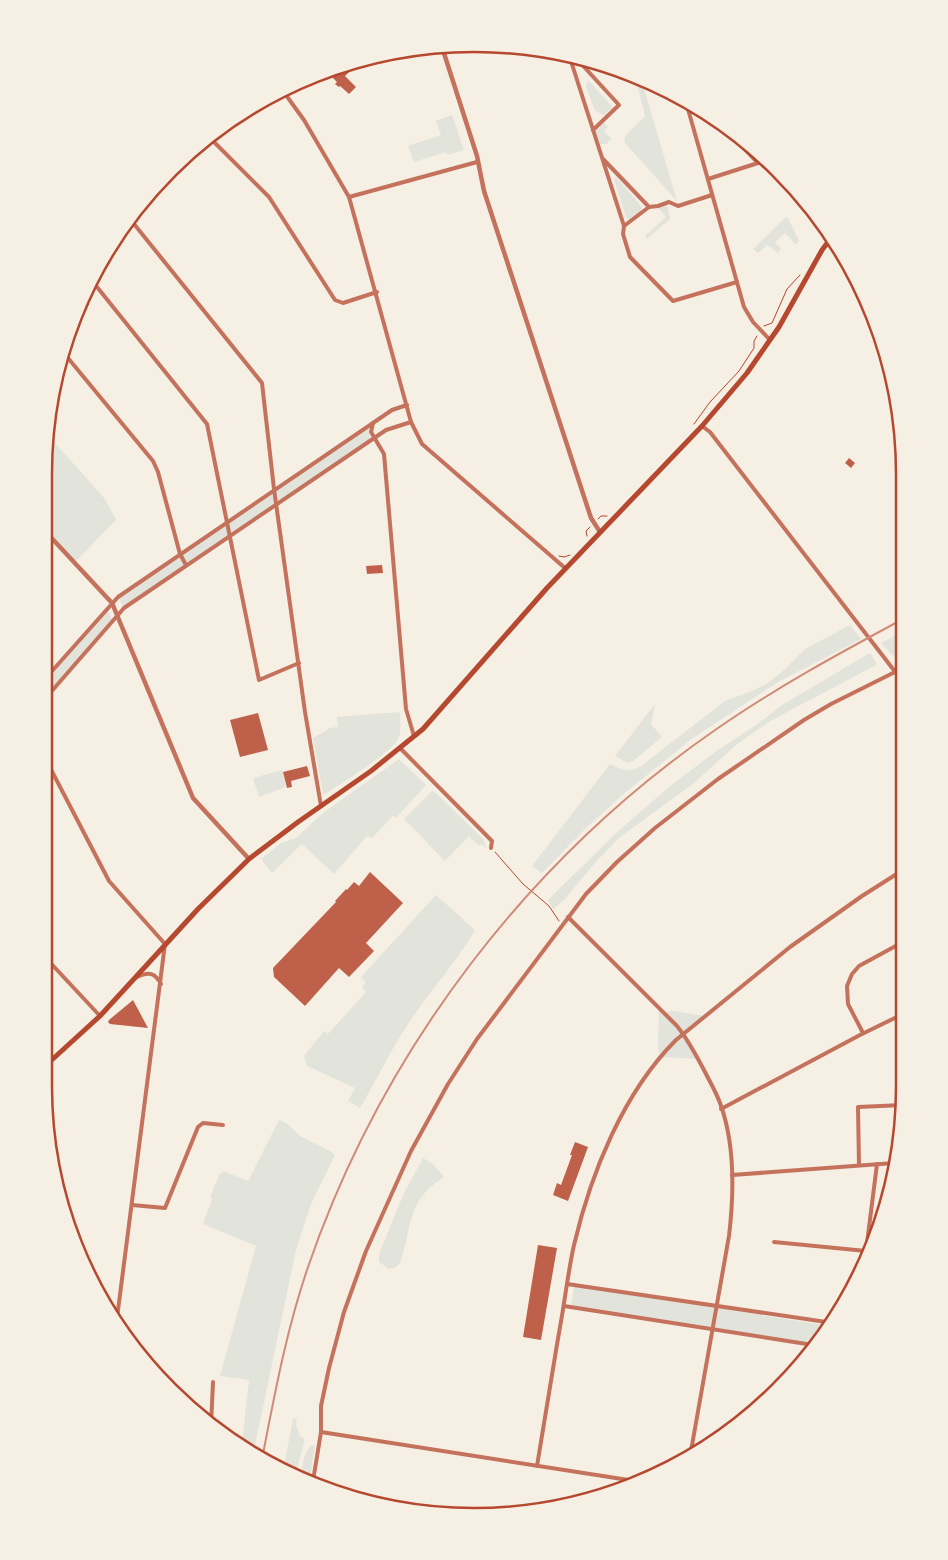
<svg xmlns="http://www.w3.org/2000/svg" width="948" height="1560" font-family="Commissioner,sans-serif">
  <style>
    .green { fill: #e2e4dc }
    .building { fill: #bf614a }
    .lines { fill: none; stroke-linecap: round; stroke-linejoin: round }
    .path { stroke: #b5482f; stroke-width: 1 }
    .minor { stroke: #c5725c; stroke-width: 4 }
    .tertiary { stroke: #c5725c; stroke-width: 4.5 }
    .secondary { stroke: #b5482f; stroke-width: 5 }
    .rail { stroke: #cf8b77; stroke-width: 2 }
    .rim { fill: none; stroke: #b5482f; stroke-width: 2.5 }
  </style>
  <rect width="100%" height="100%" fill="#f6efe4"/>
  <g class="green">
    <polygon points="624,72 641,78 677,201 624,142 625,136 645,116 638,88"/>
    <polygon points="588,80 613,107 604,115 595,111 586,87"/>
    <polygon points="452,115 464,150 448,155 446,152 414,162 408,146 441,135 436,121"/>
    <polygon points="604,123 608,127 604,131 612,139 606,144 600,144 596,131"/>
    <polygon points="616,177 642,207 640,213 629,220 626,217 614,179"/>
    <polygon points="661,205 665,205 668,207 670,219 647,239 645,236 666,217 658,208"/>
    <polygon points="787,216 799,241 796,245 785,233 775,242 781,249 778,253 767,245 758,253 753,249"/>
    <polygon points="368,426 370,441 124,608 118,597"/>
    <polygon points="47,434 105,499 116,520 74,563 45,531 45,446"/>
    <polygon points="107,609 111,617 111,623 44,700 44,680"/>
    <path d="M850,625l11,14 -83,43 -85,56 -67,54 -40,36 -44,45 -10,-7 78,-102c14,6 17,9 31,2l84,-65 27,-10 14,-7 16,-12 23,-23z"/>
    <polygon points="903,632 903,651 893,656 881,643"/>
    <polygon points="870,653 876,662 876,665 772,720 737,744 693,784 620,837 594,864 565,899 553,909 548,900 614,835 670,786 715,752 756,725 782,705"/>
    <polygon points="655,704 651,724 662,737 633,761 628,763 615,756"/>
    <path d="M400,712c0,9 2,19 -2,27 -7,14 -58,45 -73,55h-2l-10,-56 17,-10 8,-1 -1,-10z"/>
    <polygon points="399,759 426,785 396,818 393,816 372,838 367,836 334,874 302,844 272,873 261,859 281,843 296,838 323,813"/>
    <polygon points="282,770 286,787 259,797 253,778"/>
    <polygon points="432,791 436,793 483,839 486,848 481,844 479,846 469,836 445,861 404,819"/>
    <path d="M436,895l39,35c-19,33 -46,62 -67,94 -18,27 -32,57 -48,84l-12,-7 7,-13 -48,-22 -3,-10 20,-25 4,3 38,-42 -4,-5 4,-5 -5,-5z"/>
    <polygon points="659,1007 664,1012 673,1011 705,1016 684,1033 700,1059 660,1057 658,1046"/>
    <path d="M279,1120c11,3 12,9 20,15 11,8 25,10 36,20l-24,49 -15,46 -42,200 -12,-7 7,-63 -29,-4 36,-130 -53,-22 9,-25 -2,-2 10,-24 2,1 1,-3 25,10z"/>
    <path d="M423,1158l10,6 11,13c-39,25 -31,49 -44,86l-5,5 -6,1 -10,-7v-8l25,-61z"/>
    <polygon points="574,1286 831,1326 814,1344 571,1306"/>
    <path d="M293,1418l4,1 -1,6 4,11 4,3c1,5 -6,25 -8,33l-12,-6z"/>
    <polygon points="315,1445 310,1479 301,1475 304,1457 310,1446"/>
  </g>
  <g class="building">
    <polygon points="388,53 389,54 382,61 377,56"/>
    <polygon points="361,61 362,62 356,68 354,67 345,76 356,87 349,94 340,86 339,87 335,84 337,82 331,76 335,72 334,71 336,68"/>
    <polygon points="849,458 855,463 851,468 845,463"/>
    <polygon points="382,565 383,573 367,574 366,566"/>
    <polygon points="258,713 268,750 240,757 230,720"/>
    <polygon points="307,766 310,776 291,781 292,787 287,788 283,772"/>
    <polygon points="370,872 403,903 366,943 374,951 349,977 339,968 305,1006 274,977 273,968 336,902 335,901 346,889 347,890 354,882 359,886"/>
    <polygon points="133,1000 148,1028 110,1024 108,1022 109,1020"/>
    <polygon points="575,1142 588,1147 568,1201 553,1195 557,1183 561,1185 572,1155 570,1155"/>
    <polygon points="538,1245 557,1248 541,1340 523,1337"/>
  </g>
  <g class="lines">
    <g class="path">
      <polyline points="764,326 772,323 787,289 800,275"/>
      <polyline points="694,424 710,402 739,371 754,348 754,341 757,336"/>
      <polyline points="598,519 601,516 607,516"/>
      <polyline points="587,536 586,531 590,527"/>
      <polyline points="559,556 564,557 570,555"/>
      <polyline points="495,852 523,884 549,906 559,921"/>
    </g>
    <g class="minor">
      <polyline points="569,55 624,226 623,234 630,257 673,301 737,282"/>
      <polyline points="575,57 619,105 593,130"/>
      <polyline points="283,91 304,120 349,197 411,422 422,444 565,568"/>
      <polyline points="686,102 744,307 753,322 770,340"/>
      <polyline points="209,137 269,197 335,300 343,303 377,292"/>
      <polyline points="737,137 739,143 758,163 764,161"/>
      <polyline points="603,159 649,207 624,226"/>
      <polyline points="708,179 758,163"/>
      <polyline points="349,197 477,162"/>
      <polyline points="649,207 658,206 669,202 678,206 712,195"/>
      <polyline points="130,219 262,383 274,489 305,712 321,806"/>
      <polyline points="93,282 207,424 259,680 299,663"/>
      <polyline points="63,352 153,461 158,472 180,554 186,565"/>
      <polyline points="373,423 371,432 384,454 406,709 414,736"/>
      <polyline points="702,426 710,432 903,682"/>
      <polyline points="44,680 118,597 392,410 407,405"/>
      <polyline points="44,700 124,608 386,430 411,422"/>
      <polyline points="401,749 492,841 491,848"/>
      <polyline points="44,756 109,881 165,944 117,1318"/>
      <path d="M568,917l109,109c12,15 19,29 28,46 5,10 11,20 15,31 15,40 14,91 9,133l-38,215"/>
      <polyline points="44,956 100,1016"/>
      <path d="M137,977c12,-6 18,-4 24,7"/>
      <polyline points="863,1033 848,1004 847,986 852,974 859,966 903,942"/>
      <polyline points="721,1109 860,1035 903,1014"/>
      <polyline points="859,1165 858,1107 903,1105"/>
      <polyline points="732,1175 894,1163"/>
      <polyline points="132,1205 165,1208 198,1127 203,1123 223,1125"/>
      <polyline points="774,1242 866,1251 877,1164"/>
      <polyline points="567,1284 833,1323"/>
      <polyline points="564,1306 813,1345"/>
      <polyline points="211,1426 213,1382"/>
      <polyline points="321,1432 635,1481"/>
      <path d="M537,1466c8,-47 15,-93 23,-139 5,-27 8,-55 14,-82 17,-72 49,-152 102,-205l114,-93 72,-51 41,-26"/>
      <polyline points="313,1481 321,1432 321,1406 329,1368 344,1312 366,1251 411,1151 448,1084 477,1039 586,894 617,862 655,828 718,779 804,720 831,704 903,668"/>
    </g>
    <g class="tertiary">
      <polyline points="442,47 477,156 484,191 591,518 600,532"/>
      <polyline points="45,531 112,603 193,798 249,859"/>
    </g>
    <polyline class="secondary" points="44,1067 100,1016 198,909 249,859 298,822 371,771 423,729 547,588 702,426 747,373 779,327 822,250 831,238"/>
    <path class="rail" d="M263,1454c12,-62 24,-126 45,-187 75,-218 221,-409 410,-539 59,-41 122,-75 185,-109"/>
  </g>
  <path d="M0 0H948V1560H0ZM474 52H474A422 422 0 0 1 896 474V1086A422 422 0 0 1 474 1508H474A422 422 0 0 1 52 1086V474A422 422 0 0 1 474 52Z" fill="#f6efe4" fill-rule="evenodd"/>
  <path class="rim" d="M474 52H474A422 422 0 0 1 896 474V1086A422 422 0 0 1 474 1508H474A422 422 0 0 1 52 1086V474A422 422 0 0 1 474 52Z"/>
</svg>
